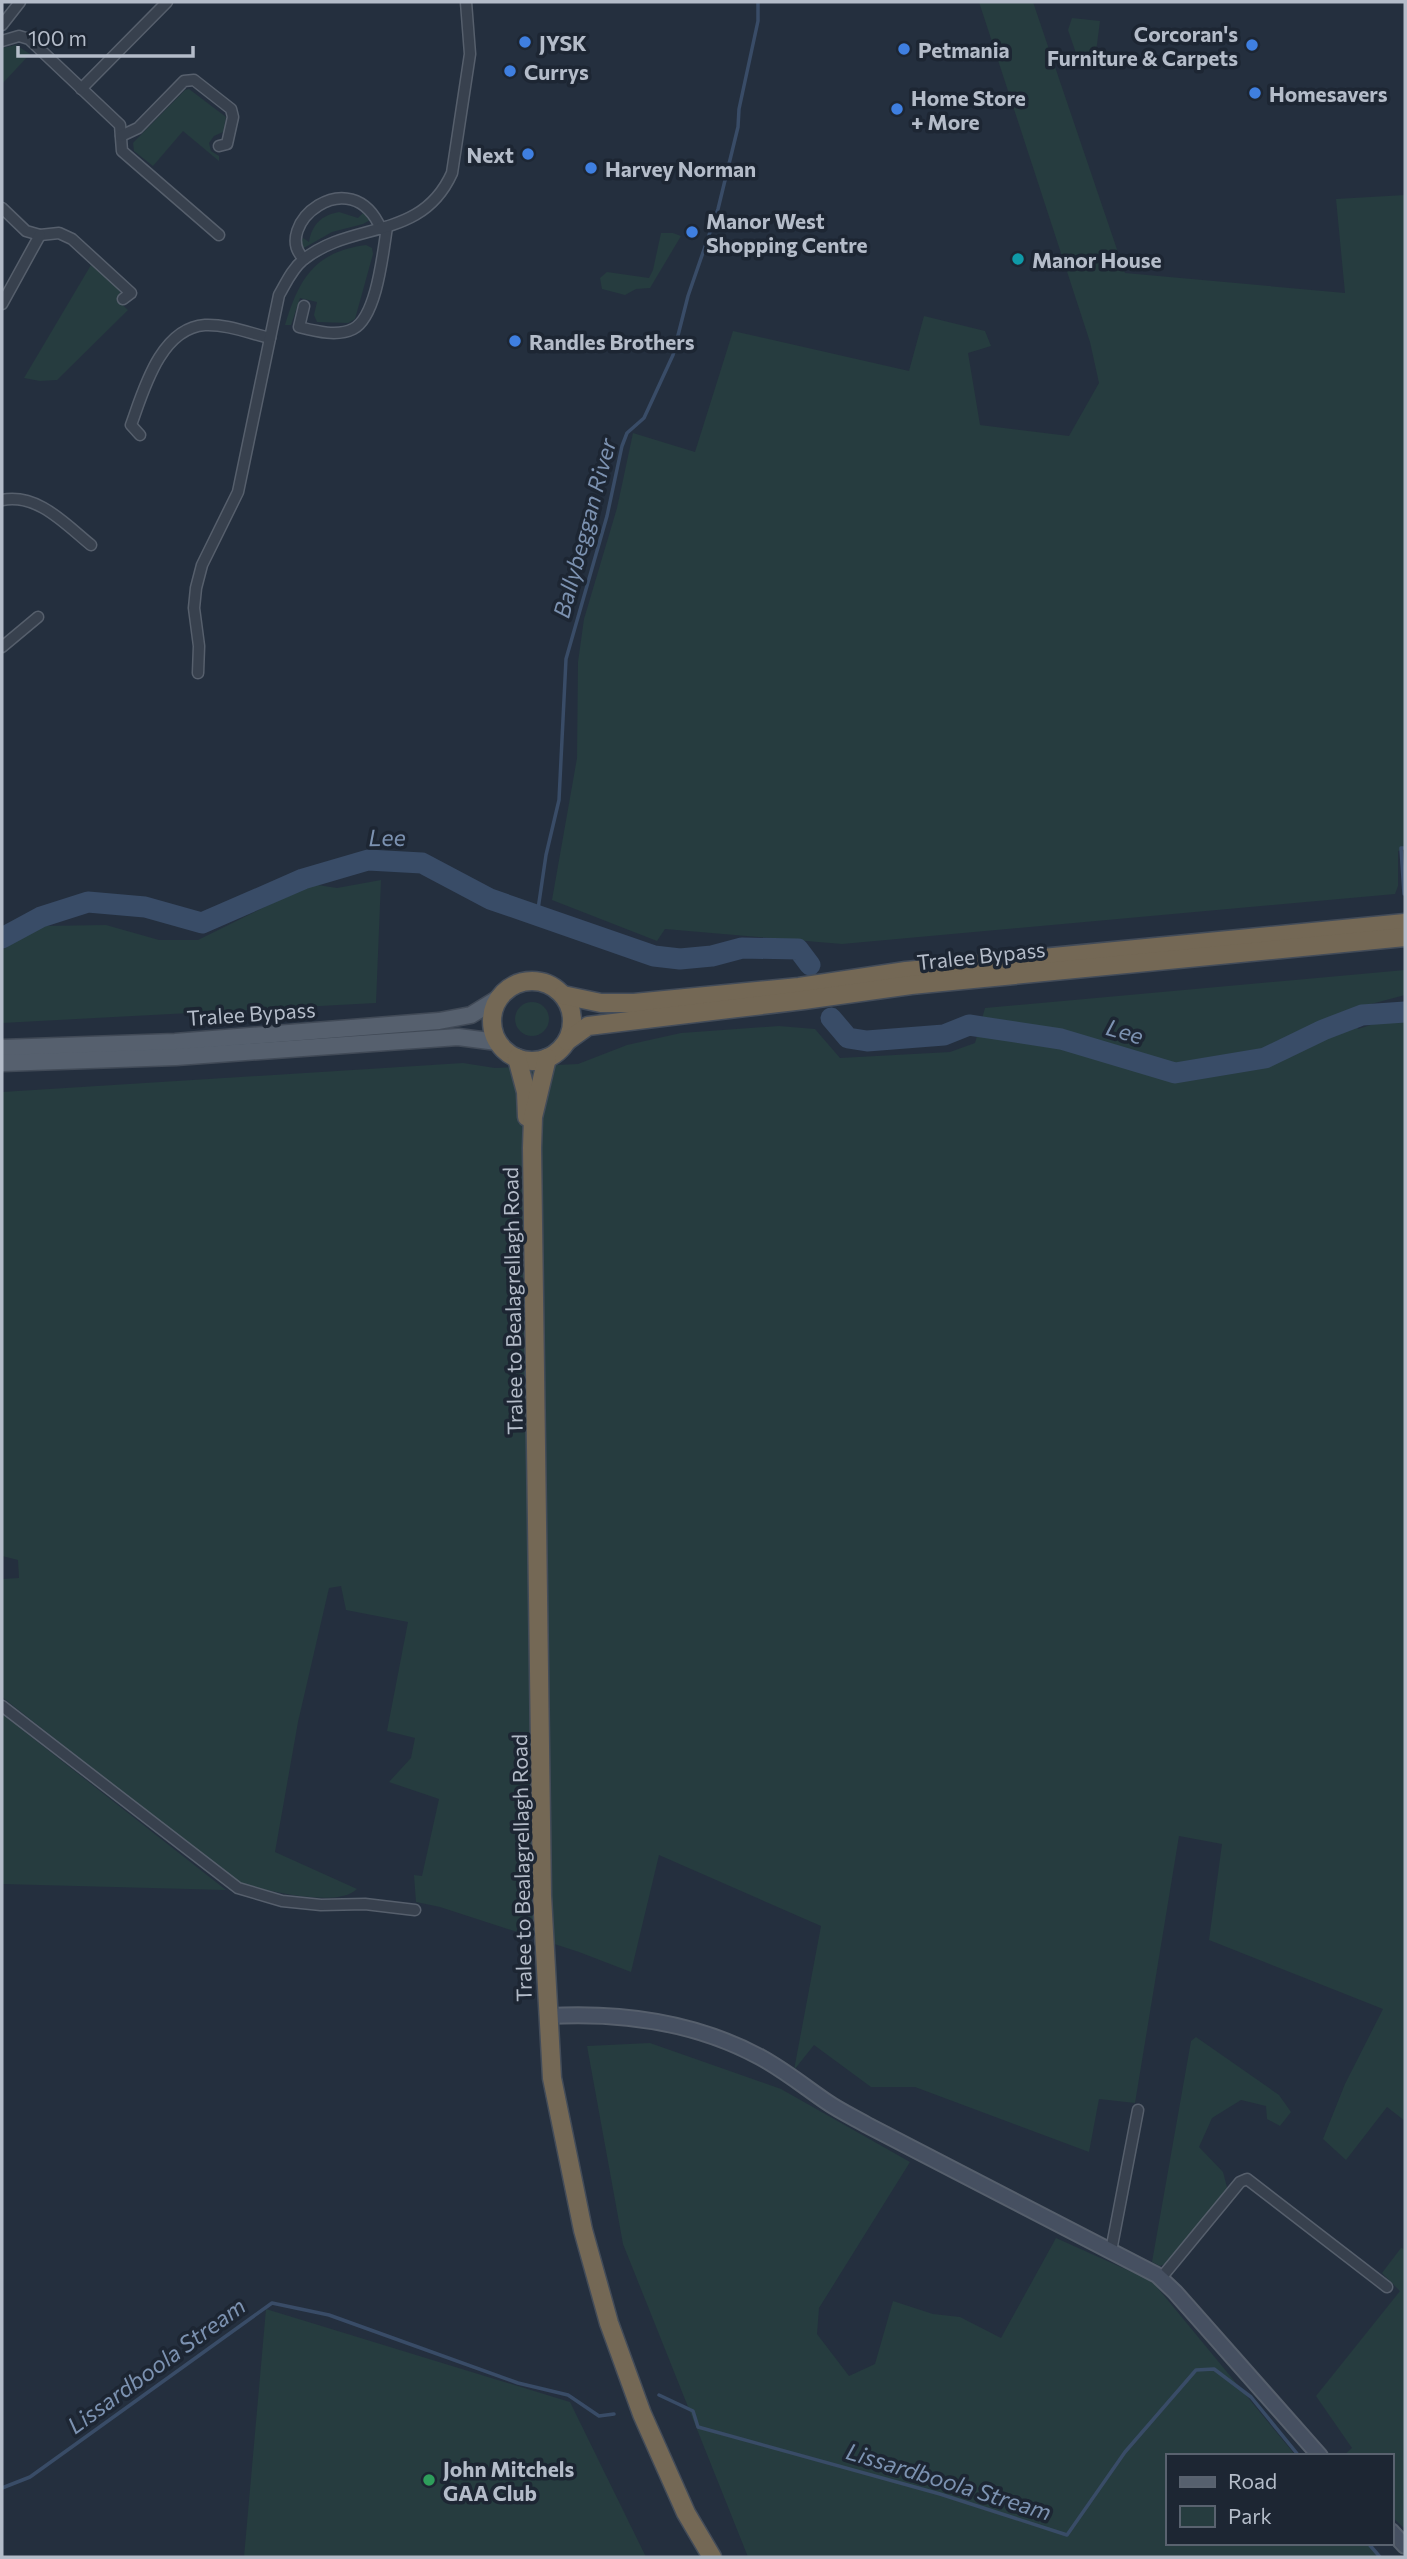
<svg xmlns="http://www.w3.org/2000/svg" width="1407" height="2559" font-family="Commissioner,sans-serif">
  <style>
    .green { fill: #263c3f }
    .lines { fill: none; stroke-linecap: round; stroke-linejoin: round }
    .stream { stroke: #394c67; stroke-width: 3.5 }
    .river { stroke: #394c67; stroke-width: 21 }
    .street-casing { stroke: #565f6c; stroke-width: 13 }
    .secondary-casing { stroke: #565f6c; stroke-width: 18 }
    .primary-casing { stroke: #414a57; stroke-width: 19 }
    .highway-casing { stroke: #434c59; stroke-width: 21 }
    .street { stroke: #38414e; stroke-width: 10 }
    .secondary { stroke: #465061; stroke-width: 14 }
    .primary { stroke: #56606e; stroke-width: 16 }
    .highway { stroke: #746855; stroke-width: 18 }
    .shop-dot { fill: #3f7fe0; stroke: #1d2633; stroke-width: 2.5 }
    .culture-dot { fill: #0f9aa8; stroke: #1d2633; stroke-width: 2.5 }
    .leisure-dot { fill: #2e9e5b; stroke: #1d2633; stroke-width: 2.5 }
    .labels { text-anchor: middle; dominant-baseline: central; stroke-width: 7; stroke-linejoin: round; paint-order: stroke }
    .poi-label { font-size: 21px; font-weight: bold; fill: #b4bcc9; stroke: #1d2633; text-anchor: start }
    .street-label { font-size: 21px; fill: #b4bcc9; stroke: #1d2633 }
    .water-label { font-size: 23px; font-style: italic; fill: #7c92b1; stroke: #1d2633 }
  </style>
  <rect width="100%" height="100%" fill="#242f3e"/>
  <g class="green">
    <polygon points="979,2 1033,2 1125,273 1345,293 1336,199 1405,195 1405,850 1398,851 1398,886 1395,894 842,944 665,929 657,941 552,900 577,758 578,662 584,619 617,508 633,433 695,452 733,331 909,371 924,316 985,331 991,346 968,353 980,425 1069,436 1099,383 1090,342"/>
    <polygon points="1072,18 1100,21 1094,68 1080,65 1068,30"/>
    <polygon points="16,45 30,54 2,84 2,48"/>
    <polygon points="189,89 226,117 223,132 214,136 209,143 211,151 219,156 219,161 183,131 153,166 134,151 133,143 185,90"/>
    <path d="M339,212l19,6 5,-5 7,7 -7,4 -31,8 -30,17 -2,-4 3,-7 6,4c3,-18 13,-27 30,-30z"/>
    <polygon points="661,233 673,233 681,236 650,288 636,289 625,295 602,289 600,278 607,272 649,278 653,270"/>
    <path d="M366,245l6,3 1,6 -18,65 -7,4 -31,-1 -3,-7 3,-13 -17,-4 -9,27h-6c14,-46 29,-73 81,-80z"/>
    <polygon points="91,265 121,290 117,300 128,310 57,380 40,381 24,378"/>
    <polygon points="381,880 376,1003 2,1023 2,950 42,926 106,925 159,940 198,940 311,884 337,888"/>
    <path d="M1405,970v25l-49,13 2,21 47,-15v1107l-18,-14 -41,53 -23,-21 22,-55 38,-75 -174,-69 13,-96 -43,-8 -44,267 -36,-4 -10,53 -174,-65h-44l-57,-42 -20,25 27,-144 -162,-71 -28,117 -52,-20 -139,-45 -24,-5 -2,-27 8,1 17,-77 -50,-17 22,-24 4,-20 -28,-7 21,-109 -62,-12 -5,-24 -12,2 -31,134 -23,130 82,37c-20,20 -94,1 -120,-7l-235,-185v-118l17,-1 -1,-18 -16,-4v-464l461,-29 32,5 83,-4 49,-19 54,-12 98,-7 36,3 25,29 110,-6 25,-9 10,-35z"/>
    <circle cx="532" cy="1019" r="17"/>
    <polygon points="2,1714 226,1890 2,1884"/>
    <polygon points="1196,2037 1279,2095 1291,2112 1280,2126 1267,2119 1266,2106 1241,2100 1212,2118 1199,2147 1223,2172 1228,2191 1173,2261 1160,2266 1152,2262 1191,2041"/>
    <polygon points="650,2043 781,2089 910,2162 819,2308 817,2334 849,2376 875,2364 893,2301 933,2314 960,2317 1001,2338 1056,2238 1152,2281 1296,2456 1167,2456 1167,2543 1368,2543 1379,2557 748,2557 623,2244 587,2046"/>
    <polygon points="1401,2248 1405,2249 1405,2529 1391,2516 1391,2456 1343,2456 1352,2448 1316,2396 1400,2291 1382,2273"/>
    <polygon points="266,2309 570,2402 646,2557 244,2557"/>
  </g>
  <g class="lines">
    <g class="stream">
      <polyline points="1404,894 1401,848 1405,848"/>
      <polyline points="537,916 546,855 559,800 566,659 607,516 622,446 627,433 644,418 673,355 688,296 718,209 738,127 739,109 758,21 758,2"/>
      <polyline points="1362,1015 1405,1004"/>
      <polyline points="659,2395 693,2411 698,2427 940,2494 1067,2535 1125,2452 1196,2370 1214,2369 1251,2397 1299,2456"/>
      <polyline points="2,2488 30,2477 272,2303 329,2315 518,2383 568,2395 599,2416 614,2414"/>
      <polyline points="1368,2543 1380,2557"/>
    </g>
    <g class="river">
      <polyline points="2,938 41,917 88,902 145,907 202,923 303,879 368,860 422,863 490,899 654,956 680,959 712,956 742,948 798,949 810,965"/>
      <polyline points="831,1018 848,1038 867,1041 944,1035 969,1025 1061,1039 1175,1073 1265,1058 1323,1030 1362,1015 1405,1012"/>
    </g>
    <defs>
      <g id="street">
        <polyline points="2,25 20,2"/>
        <polyline points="2,41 19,36 29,39 120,125 122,151 219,235"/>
        <polyline points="81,89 167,2"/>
        <polyline points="121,136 138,128 184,81 194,80 231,109 233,117 227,144 219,146"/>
        <polyline points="2,208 26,231 40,235 59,233 72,239 131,293 123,299"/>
        <path d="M304,259c-34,-33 47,-100 77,-30"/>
        <polyline points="2,304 40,235"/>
        <path d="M304,306l-5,21c16,4 38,10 54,2 24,-12 30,-77 34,-102"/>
        <path d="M140,435l-9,-10c12,-33 29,-97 74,-100 21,-1 44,8 65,13"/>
        <path d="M2,500c36,-7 63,24 89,45"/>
        <polyline points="2,647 38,617"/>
        <path d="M198,673l1,-27 -5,-38 2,-20 6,-23 36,-73 41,-197c7,-12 13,-26 24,-35 49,-40 118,-18 149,-87l18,-119 -4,-52"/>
        <polyline points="2,1706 238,1888 282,1901 321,1905 365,1904 415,1910"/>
        <polyline points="1111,2251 1138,2110"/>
        <polyline points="1161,2278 1240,2182 1247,2179 1387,2287"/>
      </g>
      <g id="secondary">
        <path d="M548,2016c73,-4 147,6 212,41 24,13 45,30 67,45 13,9 28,16 42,24l288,149 18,17 145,164"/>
        <polyline points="1391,2531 1405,2546"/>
      </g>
      <g id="primary">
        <polyline points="2,1048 175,1042 439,1021 471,1015 497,999"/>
        <polyline points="2,1063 176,1057 458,1037 497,1042"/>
      </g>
      <g id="highway">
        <circle cx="532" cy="1021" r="40"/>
        <polyline points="563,995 601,1003 634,1003 799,987 906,971 1405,923"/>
        <polyline points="567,1041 588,1026 804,1000 911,985 1405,937"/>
        <polyline points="517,1058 526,1092 527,1117"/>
        <polyline points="547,1058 533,1117 532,1148 542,1896 552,2078 583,2230 609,2323 642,2414 686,2513 712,2557"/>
      </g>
    </defs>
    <use href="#street" class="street-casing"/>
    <use href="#secondary" class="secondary-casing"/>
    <use href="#primary" class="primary-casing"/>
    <use href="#highway" class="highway-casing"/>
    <use href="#street" class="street"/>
    <use href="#secondary" class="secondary"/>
    <use href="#primary" class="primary"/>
    <use href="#highway" class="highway"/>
  </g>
  <g class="shop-dot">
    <circle cx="525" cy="42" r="7"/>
    <circle cx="1252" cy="45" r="7"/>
    <circle cx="904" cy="49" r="7"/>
    <circle cx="510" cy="71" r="7"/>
    <circle cx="1255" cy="93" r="7"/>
    <circle cx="897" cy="109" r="7"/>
    <circle cx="528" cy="154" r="7"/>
    <circle cx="591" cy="168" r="7"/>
    <circle cx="692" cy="232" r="7"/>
    <circle cx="515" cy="341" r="7"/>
  </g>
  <circle class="culture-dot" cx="1018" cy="259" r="7"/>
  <circle class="leisure-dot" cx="429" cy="2480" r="7"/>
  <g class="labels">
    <g class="poi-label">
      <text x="1238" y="33" text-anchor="end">Corcoran's<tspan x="1238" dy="24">Furniture &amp; Carpets</tspan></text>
      <text x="539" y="42">JYSK</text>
      <text x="918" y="49">Petmania</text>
      <text x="524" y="71">Currys</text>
      <text x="1269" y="93">Homesavers</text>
      <text x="911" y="97">Home Store<tspan x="911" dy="24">+ More</tspan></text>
      <text x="514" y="154" text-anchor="end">Next</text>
      <text x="605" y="168">Harvey Norman</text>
      <text x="706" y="220">Manor West<tspan x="706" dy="24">Shopping Centre</tspan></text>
      <text x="1032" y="259">Manor House</text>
      <text x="529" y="341">Randles Brothers</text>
      <text x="443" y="2468">John Mitchels<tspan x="443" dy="24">GAA Club</tspan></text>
    </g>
    <g class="street-label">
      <text transform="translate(981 955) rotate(-6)">Tralee Bypass</text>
      <text transform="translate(251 1013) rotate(-4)">Tralee Bypass</text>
      <text transform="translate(512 1301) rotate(-91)">Tralee to Bealagrellagh Road</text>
      <text transform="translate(521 1868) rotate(-91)">Tralee to Bealagrellagh Road</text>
    </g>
    <g class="water-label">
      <text transform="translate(584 528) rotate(-75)">Ballybeggan River</text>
      <text transform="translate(387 837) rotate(-1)">Lee</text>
      <text transform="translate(1125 1031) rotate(16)">Lee</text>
      <text transform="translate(156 2365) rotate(-36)">Lissardboola Stream</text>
      <text transform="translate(949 2481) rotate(17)">Lissardboola Stream</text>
    </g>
  </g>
  <rect width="1407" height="2559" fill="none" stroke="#b4bcc9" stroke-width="7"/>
  <rect x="1166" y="2454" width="228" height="91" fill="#1d2633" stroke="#59626f" stroke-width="2"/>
  <rect x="1180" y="2477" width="35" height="10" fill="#56606e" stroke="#59626f" stroke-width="2"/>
  <text x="1228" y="2489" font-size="21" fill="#b4bcc9">Road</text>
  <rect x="1180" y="2506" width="35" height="21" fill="#263c3f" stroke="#59626f" stroke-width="2"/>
  <text x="1228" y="2524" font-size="21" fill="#b4bcc9">Park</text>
  <path d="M18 46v10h175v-10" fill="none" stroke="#b4bcc9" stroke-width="3.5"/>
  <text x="28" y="46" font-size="21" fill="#b4bcc9" stroke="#1d2633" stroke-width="5" paint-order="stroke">100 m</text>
</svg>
